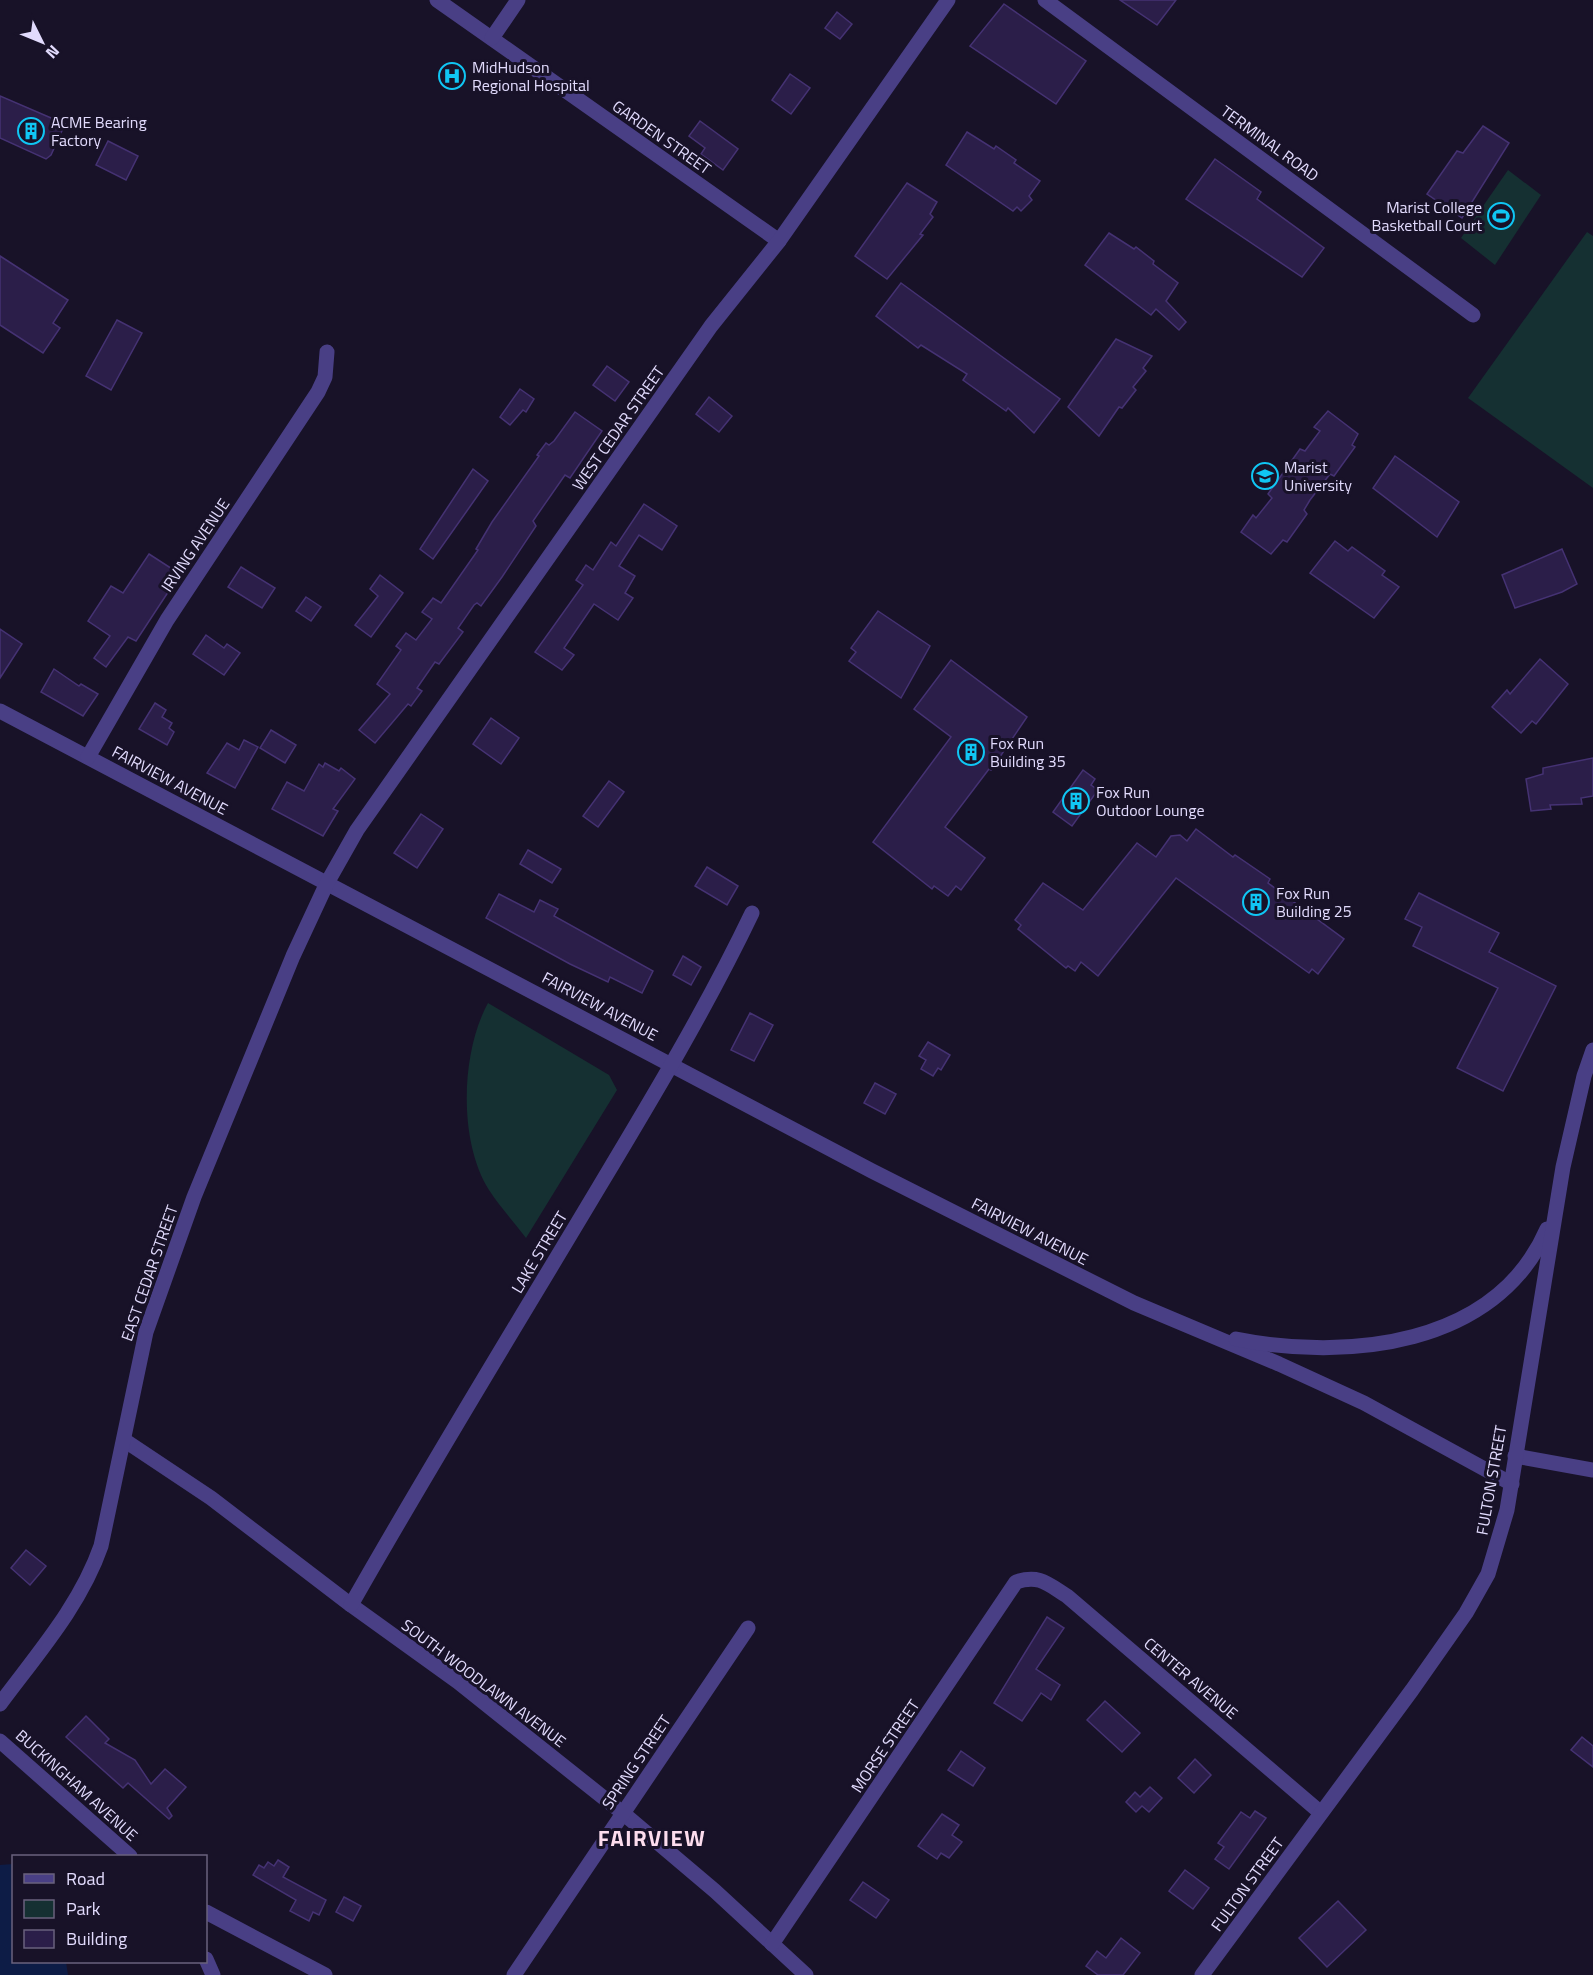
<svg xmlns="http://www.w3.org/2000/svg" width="1593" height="1975" font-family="'Titillium Web',sans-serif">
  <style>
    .green { fill: #153032 }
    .water { fill: #0d1c46 }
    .building { fill: #2b1e49; stroke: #453273; stroke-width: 1.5 }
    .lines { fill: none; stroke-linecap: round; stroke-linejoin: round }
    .minor { stroke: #493f85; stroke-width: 15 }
    .labels { text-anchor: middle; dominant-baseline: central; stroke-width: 6; stroke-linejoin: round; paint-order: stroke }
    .poi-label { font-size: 16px; fill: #e2dbfd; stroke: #181228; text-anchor: start }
    .street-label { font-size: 16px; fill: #e2dbfd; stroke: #181228 }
    .district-label { font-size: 22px; font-weight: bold; letter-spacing: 1.5px; fill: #fdddee; stroke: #181228 }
  </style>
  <rect width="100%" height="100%" fill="#181228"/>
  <g class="green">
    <polygon points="1508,170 1541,195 1495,265 1461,238"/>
    <polygon points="1587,232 1593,236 1593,488 1468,398"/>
    <path d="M488,1003l121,72 8,15 -91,148c-12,-16 -26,-31 -37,-48 -31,-49 -28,-138 -1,-187z"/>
  </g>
  <polygon class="water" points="13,1864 14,1962 66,1962 68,1975 0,1975 0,1865"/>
  <g class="building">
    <polygon points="1120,0 1176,0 1157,25"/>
    <polygon points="1004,4 1086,61 1056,104 970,46"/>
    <polygon points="837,12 852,24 840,39 825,28"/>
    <polygon points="790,74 810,88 791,114 772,100"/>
    <polygon points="0,96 65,124 51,155 46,159 0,138"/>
    <polygon points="700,121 738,149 723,170 701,154 705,148 689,136"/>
    <polygon points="1483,126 1509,143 1462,218 1427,194 1457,151 1463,153"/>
    <polygon points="967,132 994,149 996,146 1016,160 1014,163 1040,181 1029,196 1032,200 1021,211 1017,207 1013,211 946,165"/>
    <polygon points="108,141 138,156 126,180 96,165"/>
    <polygon points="1215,159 1261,192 1257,199 1324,248 1302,277 1186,199"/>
    <polygon points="907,183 937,202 930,214 933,217 920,234 923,235 887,279 855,256"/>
    <polygon points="1109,233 1134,249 1136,247 1154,261 1153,264 1178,283 1166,301 1186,322 1179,330 1156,309 1151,315 1085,265"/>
    <polygon points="0,256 68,300 53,323 60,328 43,353 0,325"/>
    <polygon points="901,283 1060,399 1034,433 1008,408 1006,411 963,380 967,374 921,345 918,348 876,316"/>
    <polygon points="117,320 142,333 111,390 86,376"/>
    <polygon points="1116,339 1152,356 1143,368 1146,371 1133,387 1136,390 1122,408 1119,407 1099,436 1068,407"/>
    <polygon points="607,366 629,382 615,401 593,385"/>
    <polygon points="520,389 534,399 526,412 523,410 510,425 500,417"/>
    <polygon points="709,397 732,416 719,432 696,414"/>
    <polygon points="1328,411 1358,434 1352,445 1355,447 1334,476 1330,474 1310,500 1304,510 1307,514 1287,542 1283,540 1271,554 1241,532 1253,515 1256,518 1272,498 1268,494 1300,449 1305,451 1320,431 1314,427"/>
    <polygon points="575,412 602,431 570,478 565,475 533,521 536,526 502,577 481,606 477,603 474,605 458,628 463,632 439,664 435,662 417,688 422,691 411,706 408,704 375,743 359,730 390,694 377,684 401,650 396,646 406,633 416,640 432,619 422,612 433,598 441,603 478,550 476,549 492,522 539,456 537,455 546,443 549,445 554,441"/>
    <polygon points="1395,456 1459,502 1437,537 1373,488"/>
    <polygon points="473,469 488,481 433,559 420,549"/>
    <polygon points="644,504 677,526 662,550 639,535 619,566 635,576 625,593 633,598 618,620 594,604 564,648 574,655 562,670 535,652 583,585 576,580 586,565 593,570 611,542 616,546"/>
    <polygon points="1335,541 1348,551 1352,547 1385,571 1382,575 1399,587 1374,618 1310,573"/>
    <polygon points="1562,549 1577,584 1562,592 1515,608 1502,575"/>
    <polygon points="149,554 180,574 136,641 128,637 106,667 94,658 110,636 88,621 111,586 123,593"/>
    <polygon points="241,567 275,588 262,608 228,587"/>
    <polygon points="380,575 403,593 371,637 355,625 378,596 370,589"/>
    <polygon points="306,597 321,607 311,621 296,611"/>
    <polygon points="878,611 930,646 901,698 849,661 856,652 851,648"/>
    <polygon points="0,629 22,644 0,678"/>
    <polygon points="206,635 224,648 227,644 240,653 224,675 193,654"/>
    <polygon points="1540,659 1568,684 1536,724 1532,721 1521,733 1492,707 1507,690 1510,694"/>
    <polygon points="951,660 1027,717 991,770 989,769 945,827 985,858 961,890 956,886 948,896 934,886 932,889 873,842 951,737 914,709"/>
    <polygon points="54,669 79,686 81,684 98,694 83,716 41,692"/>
    <polygon points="155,703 166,710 162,717 172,723 169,728 174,732 167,745 139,729"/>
    <polygon points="491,718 519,738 501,764 473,744"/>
    <polygon points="271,730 296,745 285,763 260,748"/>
    <polygon points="244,740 258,747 235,788 207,773 227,743 239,750"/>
    <polygon points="1593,758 1593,796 1581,798 1582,804 1550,805 1551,809 1531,811 1526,779 1543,774 1543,768"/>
    <polygon points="325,763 339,771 341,768 355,779 333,809 338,811 323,836 272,809 287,782 304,791 319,764 323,767"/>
    <polygon points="1083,770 1095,779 1091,785 1098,790 1072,826 1053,812"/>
    <polygon points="609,781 624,792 598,827 583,816"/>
    <polygon points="421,814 443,829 417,868 394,853"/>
    <polygon points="1196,829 1233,857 1235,855 1270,879 1268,883 1344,939 1318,974 1312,969 1309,973 1176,878 1098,976 1081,962 1075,971 1068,966 1066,968 1018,929 1021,925 1015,920 1043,883 1083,910 1137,843 1156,857 1171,836 1180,835 1187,841"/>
    <polygon points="528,850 561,869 552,883 520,864"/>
    <polygon points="707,867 738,886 727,905 695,886"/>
    <polygon points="1419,893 1499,933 1489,952 1556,986 1503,1091 1457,1068 1498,988 1413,946 1422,927 1405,919"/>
    <polygon points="499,894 534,912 540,900 558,909 554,916 653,971 642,993 610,977 608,982 570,964 486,918"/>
    <polygon points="683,956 701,967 691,985 673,975"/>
    <polygon points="750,1013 773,1025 754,1061 731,1050"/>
    <polygon points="928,1042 950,1055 941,1070 938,1068 933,1076 921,1069 926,1060 919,1056"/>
    <polygon points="875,1083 896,1094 885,1114 864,1103"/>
    <polygon points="26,1550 46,1566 30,1585 11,1568"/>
    <polygon points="1047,1617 1064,1628 1036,1669 1060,1685 1051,1700 1041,1693 1022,1721 994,1703"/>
    <polygon points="1105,1701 1140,1733 1122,1752 1087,1720"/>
    <polygon points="86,1716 109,1739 105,1743 135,1760 151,1784 165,1769 186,1787 167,1808 172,1816 169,1819 128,1783 123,1788 66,1737"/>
    <polygon points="1582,1737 1593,1746 1593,1767 1571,1750"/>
    <polygon points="961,1751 985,1768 973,1786 948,1770"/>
    <polygon points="1195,1759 1211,1775 1194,1793 1178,1778"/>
    <polygon points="1150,1787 1162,1798 1149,1812 1142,1806 1136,1812 1126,1802 1135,1792 1140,1797"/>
    <polygon points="1255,1811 1266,1818 1229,1869 1215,1859 1224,1847 1218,1843 1241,1812 1250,1818"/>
    <polygon points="942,1814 959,1825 952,1835 962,1842 949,1858 941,1853 937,1859 918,1846"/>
    <polygon points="278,1860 289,1867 283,1877 326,1900 319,1915 313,1912 309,1921 290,1911 296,1900 253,1875 259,1865 264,1868 268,1862 274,1866"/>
    <polygon points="1185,1870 1209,1888 1193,1909 1169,1891"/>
    <polygon points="863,1882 889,1900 876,1918 850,1900"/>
    <polygon points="344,1897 361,1906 353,1921 336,1912"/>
    <polygon points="1338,1901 1366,1930 1327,1967 1299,1938"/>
    <polygon points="1121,1938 1140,1953 1123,1975 1098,1975 1086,1966 1097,1951 1106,1958"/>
  </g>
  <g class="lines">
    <g class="minor">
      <polyline points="437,0 779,241"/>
      <polyline points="1045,0 1473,315"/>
      <polyline points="492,38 518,0"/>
      <polyline points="0,711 872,1171 1134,1303 1279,1364 1364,1403 1512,1484"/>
      <polyline points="88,757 167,620 318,392 325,377 327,352"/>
      <path d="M1236,1339c110,22 260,8 311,-110"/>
      <polyline points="124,1440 211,1498 351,1605 458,1682 624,1814 715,1891 806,1975"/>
      <polyline points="1515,1456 1593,1470"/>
      <path d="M351,1605c80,-141 165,-279 248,-418 54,-90 108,-180 153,-274"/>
      <path d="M0,1704c37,-50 80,-98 101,-158l45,-214 48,-135 99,-241 34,-73 30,-53 354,-504 68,-85 169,-241"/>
      <polyline points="0,1741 130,1856"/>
      <polyline points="206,1912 325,1975"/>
      <path d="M772,1944l244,-362c23,-8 32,2 51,14l254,217"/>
      <polyline points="206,1959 213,1975"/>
      <polyline points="514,1975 748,1628"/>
      <polyline points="1202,1975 1412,1690 1466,1613 1488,1574 1507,1510 1563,1167 1584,1076 1593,1050"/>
    </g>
  </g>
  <defs>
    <symbol id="hospital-ring" viewBox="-11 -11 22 22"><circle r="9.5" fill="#181228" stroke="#10c6f4" stroke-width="1.5"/><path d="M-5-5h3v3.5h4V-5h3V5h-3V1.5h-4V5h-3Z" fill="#10c6f4"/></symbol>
    <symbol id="building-ring" viewBox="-11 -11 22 22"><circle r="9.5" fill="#181228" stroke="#10c6f4" stroke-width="1.5"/><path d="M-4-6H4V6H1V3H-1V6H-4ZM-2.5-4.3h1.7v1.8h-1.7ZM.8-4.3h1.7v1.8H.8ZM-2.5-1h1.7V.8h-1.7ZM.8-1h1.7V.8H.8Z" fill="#10c6f4"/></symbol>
    <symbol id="stadium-ring" viewBox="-11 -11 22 22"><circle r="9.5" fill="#181228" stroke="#10c6f4" stroke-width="1.5"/><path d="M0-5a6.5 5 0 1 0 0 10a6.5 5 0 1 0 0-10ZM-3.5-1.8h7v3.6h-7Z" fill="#10c6f4"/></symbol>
    <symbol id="university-ring" viewBox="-11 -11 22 22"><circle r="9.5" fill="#181228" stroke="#10c6f4" stroke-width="1.5"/><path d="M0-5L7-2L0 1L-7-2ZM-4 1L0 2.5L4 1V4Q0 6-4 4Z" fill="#10c6f4"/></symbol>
  </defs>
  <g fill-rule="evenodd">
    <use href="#hospital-ring" x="437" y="61" width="30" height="30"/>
    <use href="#building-ring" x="16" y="116" width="30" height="30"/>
    <use href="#stadium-ring" x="1486" y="201" width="30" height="30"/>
    <use href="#university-ring" x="1250" y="461" width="30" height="30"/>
    <use href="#building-ring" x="956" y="737" width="30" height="30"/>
    <use href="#building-ring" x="1061" y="786" width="30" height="30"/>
    <use href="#building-ring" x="1241" y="887" width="30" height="30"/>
  </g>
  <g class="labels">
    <g class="poi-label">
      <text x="472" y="67">MidHudson<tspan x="472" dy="18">Regional Hospital</tspan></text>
      <text x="51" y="122">ACME Bearing<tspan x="51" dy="18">Factory</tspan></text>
      <text x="1482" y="207" text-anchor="end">Marist College<tspan x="1482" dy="18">Basketball Court</tspan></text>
      <text x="1284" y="467">Marist<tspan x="1284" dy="18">University</tspan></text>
      <text x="990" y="743">Fox Run<tspan x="990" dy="18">Building 35</tspan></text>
      <text x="1096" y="792">Fox Run<tspan x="1096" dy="18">Outdoor Lounge</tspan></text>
      <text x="1276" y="893">Fox Run<tspan x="1276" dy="18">Building 25</tspan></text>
    </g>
    <g class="street-label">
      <text transform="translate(662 137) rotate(35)">GARDEN STREET</text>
      <text transform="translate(1270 143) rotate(36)">TERMINAL ROAD</text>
      <text transform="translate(618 428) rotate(-55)">WEST CEDAR STREET</text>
      <text transform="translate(195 545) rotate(-56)">IRVING AVENUE</text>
      <text transform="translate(170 780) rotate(28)">FAIRVIEW AVENUE</text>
      <text transform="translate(600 1006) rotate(28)">FAIRVIEW AVENUE</text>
      <text transform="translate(1030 1231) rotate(27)">FAIRVIEW AVENUE</text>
      <text transform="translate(539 1252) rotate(-59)">LAKE STREET</text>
      <text transform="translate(149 1273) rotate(-71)">EAST CEDAR STREET</text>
      <text transform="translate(1491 1480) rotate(-80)">FULTON STREET</text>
      <text transform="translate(1191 1678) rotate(40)">CENTER AVENUE</text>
      <text transform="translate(484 1683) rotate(37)">SOUTH WOODLAWN AVENUE</text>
      <text transform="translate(885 1746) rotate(-56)">MORSE STREET</text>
      <text transform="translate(636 1762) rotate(-56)">SPRING STREET</text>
      <text transform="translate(77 1785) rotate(42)">BUCKINGHAM AVENUE</text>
      <text transform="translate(1247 1884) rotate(-54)">FULTON STREET</text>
    </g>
    <g class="district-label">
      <text x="652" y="1838">FAIRVIEW</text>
    </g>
  </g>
  <rect x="12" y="1855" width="195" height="108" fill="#181228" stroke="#69627d" stroke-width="1.5"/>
  <rect x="24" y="1874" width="30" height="9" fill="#493f85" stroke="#69627d" stroke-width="1.5"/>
  <text x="66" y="1885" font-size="18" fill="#e2dbfd">Road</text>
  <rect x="24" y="1900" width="30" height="18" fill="#153032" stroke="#69627d" stroke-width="1.5"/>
  <text x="66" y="1915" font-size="18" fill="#e2dbfd">Park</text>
  <rect x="24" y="1930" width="30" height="18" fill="#2b1e49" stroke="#69627d" stroke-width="1.5"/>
  <text x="66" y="1945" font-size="18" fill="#e2dbfd">Building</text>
  <g transform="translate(42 42) rotate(133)" stroke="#181228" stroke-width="4.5" paint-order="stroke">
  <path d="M0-4.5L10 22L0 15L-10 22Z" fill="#e2dbfd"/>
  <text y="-9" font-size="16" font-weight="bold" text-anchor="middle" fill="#e2dbfd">N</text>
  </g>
</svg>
